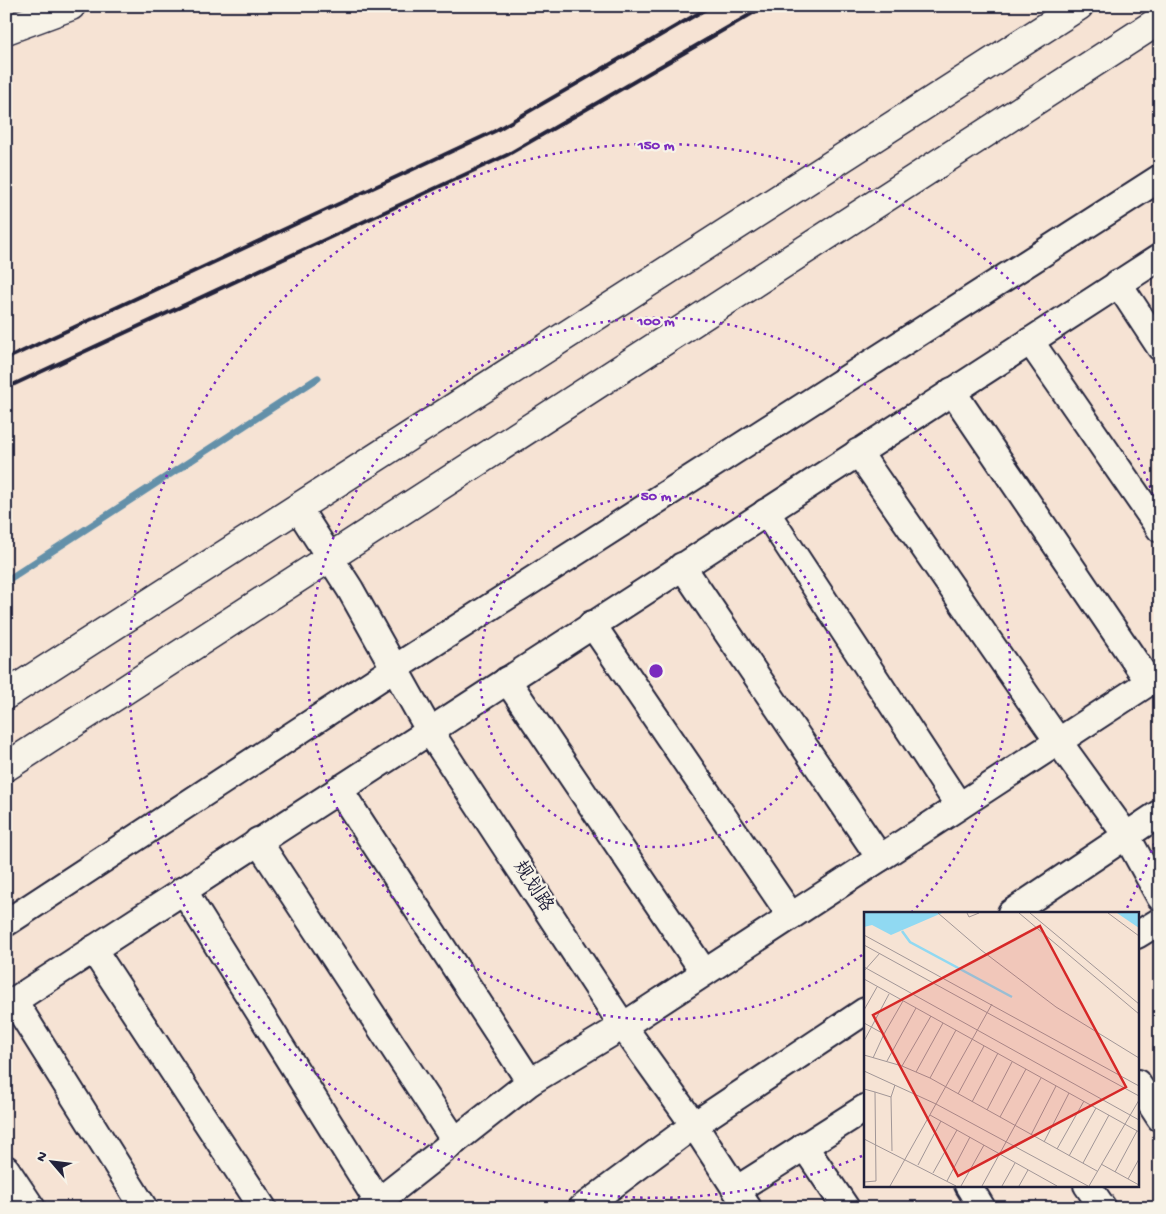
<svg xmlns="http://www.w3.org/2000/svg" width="1166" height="1214" font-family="'Gochi Hand','LXGW WenKai TC',sans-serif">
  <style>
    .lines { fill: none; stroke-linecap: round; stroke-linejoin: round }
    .stream { stroke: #6490a9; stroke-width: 7 }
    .minor-casing { stroke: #22223b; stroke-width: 30 }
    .major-casing { stroke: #22223b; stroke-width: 31 }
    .highway-casing { stroke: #22223b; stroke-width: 31 }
    .minor { stroke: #f7f3e8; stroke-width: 26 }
    .major { stroke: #f7f3e8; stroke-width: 28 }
    .highway { stroke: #f7f3e8; stroke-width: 28 }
    .rail { stroke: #22223b; stroke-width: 4 }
    .ring { fill: none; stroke: #7b2cbf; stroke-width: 2.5; stroke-dasharray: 2.5 5 }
    .labels { text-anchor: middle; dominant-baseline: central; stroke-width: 4.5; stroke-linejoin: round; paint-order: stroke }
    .street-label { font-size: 19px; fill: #22223b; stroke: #f7f3e8 }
    .inset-river { fill: none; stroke: #90d9f2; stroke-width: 2.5 }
    .inset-road { fill: none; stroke: #a19697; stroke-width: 1 }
    .view { fill: #d62828; fill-opacity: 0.15; stroke: #d62828; stroke-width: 2.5 }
    .inset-edge { fill: none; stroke: #22223b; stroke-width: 2.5 }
    .centre { fill: #7b2cbf; stroke: #f7f3e8; stroke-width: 2.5 }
    .ring-label { font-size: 15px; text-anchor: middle; font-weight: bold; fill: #7b2cbf; stroke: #f7f3e8; stroke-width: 4.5; stroke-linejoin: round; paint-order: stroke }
  </style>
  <rect width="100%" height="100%" fill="#f6e3d4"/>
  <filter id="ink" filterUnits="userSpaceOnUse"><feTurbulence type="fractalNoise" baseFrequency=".02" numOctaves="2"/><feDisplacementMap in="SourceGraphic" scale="10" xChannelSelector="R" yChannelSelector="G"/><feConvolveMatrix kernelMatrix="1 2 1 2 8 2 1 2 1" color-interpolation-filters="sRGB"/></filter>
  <g filter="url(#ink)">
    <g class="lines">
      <polyline class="stream" points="6,581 318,378"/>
      <defs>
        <g id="minor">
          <polyline points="1118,283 1160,347"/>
          <polyline points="1030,341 1160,529"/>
          <polyline points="952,391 1149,682"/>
          <polyline points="858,452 1058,741 1126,835 1160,897"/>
          <polyline points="298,508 350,589 429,730 623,1026 694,1125 748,1208"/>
          <polyline points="766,512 959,806"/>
          <polyline points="682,566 880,858"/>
          <polyline points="592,624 791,916"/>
          <polyline points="507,680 704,972"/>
          <polyline points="339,789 530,1082"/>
          <polyline points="258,841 455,1141"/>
          <polyline points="183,890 377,1200"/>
          <polyline points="1011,913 1160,813"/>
          <polyline points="6,923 395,668 1160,178"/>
          <polyline points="1137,935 1160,921"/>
          <polyline points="93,949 263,1208"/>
          <polyline points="14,1001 144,1208"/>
          <polyline points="6,1006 1160,257"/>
          <polyline points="1137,1083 1160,1118"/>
          <polyline points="804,1146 846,1208"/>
          <polyline points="6,1169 32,1208"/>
          <polyline points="968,1185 982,1208"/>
          <polyline points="1087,1185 1103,1208"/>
          <polyline points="736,1190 865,1108"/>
          <polyline points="370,1208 530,1082 623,1026 1160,675"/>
          <polyline points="582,1208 694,1125 865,1011"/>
        </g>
        <g id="major">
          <polyline points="6,695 1079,6"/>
          <polyline points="6,767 1160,20"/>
        </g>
        <polyline id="highway" points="6,30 71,6"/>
      </defs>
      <use href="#minor" class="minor-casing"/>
      <use href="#major" class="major-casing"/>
      <use href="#highway" class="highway-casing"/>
      <use href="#minor" class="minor"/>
      <use href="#major" class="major"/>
      <use href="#highway" class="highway"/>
      <g class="rail">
        <polyline points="6,359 495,131 711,6"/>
        <polyline points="6,388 507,155 765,6"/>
      </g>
    </g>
  </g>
  <g class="ring">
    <circle cx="656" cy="671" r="176"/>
    <path d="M862 955A351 351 0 1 1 911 913"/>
    <path d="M1159 829A527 527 0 0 1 1126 910M862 1156A527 527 0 1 1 1159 513"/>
  </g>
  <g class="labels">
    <g class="street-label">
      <text transform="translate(532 887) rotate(57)">规划路</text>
    </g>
  </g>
  <g transform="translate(864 912)">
    <rect width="275" height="275" fill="#f6e3d4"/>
    <path d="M0,1h78l-51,22 -19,-10 -8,2zM253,1h22v15z" fill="#90d9f2"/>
    <path class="inset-river" d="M38,19l8,11 102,55"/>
    <path class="inset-road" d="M74,1l43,37 75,57 83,51M103,1l2,4 10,-4M155,1l120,101M166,1l109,91M244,1l31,23M0,23l275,151M0,33l275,151M0,55l275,153M0,59l16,-18M0,67l275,153M0,98l13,-23M0,111l20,11 19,-33M0,129l25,-47M0,143l38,11 28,12 167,93M9,146l11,-24M23,149l29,-53M38,154l29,-50M0,159l72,33 152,82M52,160l27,-49M66,166l26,-48M0,177l11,3 1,89 -12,1M11,180l16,5 4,-12M94,182l26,-48M27,185l1,54M108,190l26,-49M123,198l25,-48M66,203l127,71M136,205l26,-48M167,223l25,-49M0,227l92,47M180,230l25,-49M193,237l27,-48M205,244l27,-48M219,251l26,-48M237,252l38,21M54,253l23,-44M251,260l22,-41M69,261l24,-43M264,267l11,-20M83,269l23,-44M26,274l102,-182M97,274l23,-41M118,274l59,-108M138,274l13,-23M155,274l9,-16M225,274l50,-86"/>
    <path class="view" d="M176,14l86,161 -168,89 -85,-161z"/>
    <rect width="275" height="275" class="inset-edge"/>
  </g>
  <circle cx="656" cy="671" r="8" class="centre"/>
  <g class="ring-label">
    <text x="656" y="149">150 m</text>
    <text x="656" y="325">100 m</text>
    <text x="656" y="500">50 m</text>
  </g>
  <rect width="1166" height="1214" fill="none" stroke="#f7f3e8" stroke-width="25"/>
  <rect x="12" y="12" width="1141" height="1189" fill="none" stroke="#22223b" stroke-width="2" filter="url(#ink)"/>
  <g transform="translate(52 1162) rotate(298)" stroke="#f7f3e8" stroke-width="4" paint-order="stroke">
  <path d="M0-4L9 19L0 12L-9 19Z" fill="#22223b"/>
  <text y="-8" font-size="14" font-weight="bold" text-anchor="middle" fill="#22223b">N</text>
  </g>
</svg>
